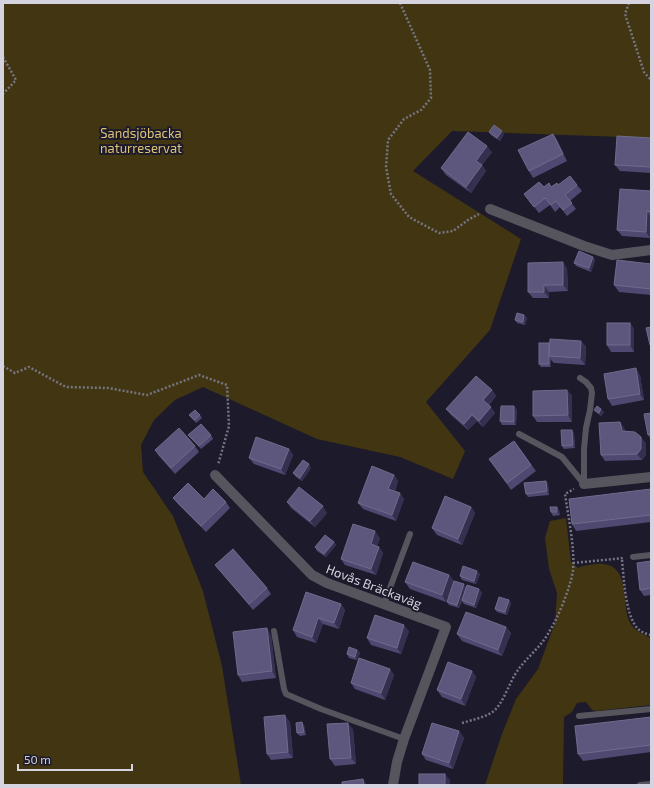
<svg xmlns="http://www.w3.org/2000/svg" width="654" height="788" font-family="'Exo 2',sans-serif">
  <style>
    .green { fill: #413611 }
    .lines { fill: none; stroke-linecap: round; stroke-linejoin: round }
    .path { stroke: #777584; stroke-width: 2.5; stroke-dasharray: 2 2; stroke-linecap: butt }
    .service { stroke: #56555e; stroke-width: 6 }
    .minor { stroke: #56555e; stroke-width: 10 }
    .wall { fill: #4f4871 }
    .shaded-wall { fill: #353050 }
    .building { fill: #5d577d; stroke: #706b8c }
    .labels { text-anchor: middle; dominant-baseline: central; stroke-width: 4; stroke-linejoin: round; paint-order: stroke }
    .park-label { font-size: 13px; fill: #dcc375; stroke: #1c1a2b }
    .street-label { font-size: 13px; fill: #d4d3df; stroke: #1c1a2b }
  </style>
  <rect width="100%" height="100%" fill="#1c1a2b"/>
  <g class="green">
    <polygon points="3,3 651,3 651,138 452,131 413,171 521,239 490,330 426,402 465,451 453,479 400,457 317,439 203,387 175,400 154,420 141,445 143,472 173,516 203,591 222,666 241,785 3,785"/>
    <path d="M566,518l5,44 7,6c5,-3 12,-3 18,-4 34,-3 26,34 32,54 4,12 13,15 23,20v67l-55,6 -4,-1 -6,-8 -9,1 -5,9 -8,5 -1,68h-78l17,-51 14,-35 22,-30 17,-46 2,-30 -8,-24 -4,-31 5,-17z"/>
  </g>
  <g class="lines">
    <g class="path">
      <polyline points="400,3 430,70 431,98 421,110 404,119 388,140 386,167 391,194 409,217 439,233 453,231 468,220 479,214"/>
      <polyline points="629,3 625,14 644,72 651,80"/>
      <polyline points="3,57 16,80 3,94"/>
      <polyline points="3,366 15,373 29,367 66,387 108,388 147,395 199,375 227,385 229,426 218,465"/>
      <path d="M622,560c2,19 3,53 15,68 4,4 9,6 14,7"/>
      <polyline points="573,563 624,558"/>
      <path d="M462,723c10,-3 20,-5 29,-10 12,-7 18,-31 27,-43 9,-13 23,-23 31,-38 9,-14 22,-46 24,-62 2,-22 -5,-54 -8,-76l9,-5"/>
    </g>
    <g class="service">
      <polyline points="580,378 586,382 591,388 592,393 590,410 586,428 584,449 584,484"/>
      <polyline points="519,434 562,457 584,484"/>
      <polyline points="633,557 651,555"/>
      <polyline points="384,604 410,534"/>
      <polyline points="274,631 284,689 286,694 321,709 404,739"/>
      <polyline points="579,716 651,709"/>
      <polyline points="640,785 651,784"/>
    </g>
    <g class="minor">
      <polyline points="490,209 584,246 612,255 651,250"/>
      <polyline points="215,475 312,575 327,583 446,627 404,739 397,762 393,785"/>
      <polyline points="584,484 651,477"/>
    </g>
  </g>
  <g class="wall">
    <polygon points="489,132 504,134 500,141 491,135"/>
    <polygon points="553,134 557,140 567,161 533,178 529,171"/>
    <polygon points="651,138 651,173 620,171 615,165"/>
    <polygon points="492,152 482,165 486,171 471,193 446,175 441,168"/>
    <polygon points="558,185 577,185 582,191 570,201 576,209 567,216 560,207 555,212 550,205 539,213 524,194 544,187 551,187"/>
    <polygon points="651,191 650,238 622,236 617,230"/>
    <polygon points="593,257 595,260 591,272 576,266 574,263"/>
    <polygon points="651,264 651,295 619,292 614,285"/>
    <polygon points="567,268 568,291 549,292 549,298 533,298 528,292"/>
    <polygon points="524,315 527,318 525,325 517,323 515,320"/>
    <polygon points="630,323 634,329 634,352 611,352 607,345"/>
    <polygon points="581,341 586,347 585,365 554,363 551,360 551,367 541,367 539,364 549,343"/>
    <polygon points="640,375 644,400 612,406 608,399"/>
    <polygon points="492,390 496,396 489,405 495,413 483,427 477,421 468,430 451,415 446,409"/>
    <polygon points="567,390 572,396 572,422 537,422 533,416"/>
    <polygon points="514,406 517,410 516,425 502,425 500,421"/>
    <polygon points="594,410 604,412 601,416 597,413"/>
    <polygon points="651,413 651,438 650,438 648,435"/>
    <polygon points="189,415 200,415 202,418 196,423"/>
    <polygon points="620,422 624,428 625,431 646,443 646,455 642,460 605,461 601,455"/>
    <polygon points="572,430 574,433 575,448 564,449 562,446"/>
    <polygon points="188,435 211,435 213,439 201,449"/>
    <polygon points="514,441 536,471 511,490 489,459"/>
    <polygon points="195,446 199,452 175,474 159,456 155,450"/>
    <polygon points="289,449 293,455 285,475 254,464 249,458"/>
    <polygon points="311,468 302,481 296,477 293,473"/>
    <polygon points="394,475 398,481 395,491 400,493 404,499 396,521 363,509 358,503"/>
    <polygon points="546,481 548,484 549,495 528,497 526,494"/>
    <polygon points="651,489 651,522 576,531 572,524"/>
    <polygon points="173,498 204,499 226,502 230,508 206,532 178,504"/>
    <polygon points="287,502 327,513 315,527 291,508"/>
    <polygon points="471,507 475,513 462,545 437,535 432,528"/>
    <polygon points="559,510 560,515 553,516 551,512"/>
    <polygon points="380,538 377,546 379,547 383,553 376,575 345,565 341,559"/>
    <polygon points="334,542 336,545 326,557 317,551 315,547"/>
    <polygon points="651,561 651,595 644,596 640,590"/>
    <polygon points="215,565 267,588 271,594 253,610 220,571"/>
    <polygon points="480,574 476,584 462,580 460,576"/>
    <polygon points="449,575 454,581 446,602 410,589 405,582"/>
    <polygon points="466,587 479,589 482,593 476,608 464,604 462,601 459,608 449,605 447,602"/>
    <polygon points="509,600 511,603 507,615 497,612 495,609"/>
    <polygon points="341,604 345,610 339,629 323,624 316,643 297,637 293,630"/>
    <polygon points="506,627 511,633 502,656 462,641 457,634"/>
    <polygon points="409,631 401,654 371,645 367,638"/>
    <polygon points="271,635 276,678 242,682 238,675"/>
    <polygon points="357,650 360,653 357,660 349,658 347,654"/>
    <polygon points="390,669 394,675 385,700 355,689 351,683"/>
    <polygon points="472,671 476,677 465,706 442,697 437,690"/>
    <polygon points="651,717 651,752 583,761 578,754"/>
    <polygon points="290,722 293,758 271,760 267,754"/>
    <polygon points="302,722 304,725 306,735 300,736 297,733"/>
    <polygon points="353,729 356,764 335,766 330,759"/>
    <polygon points="459,731 464,738 453,769 426,760 422,754"/>
  </g>
  <g class="shaded-wall">
    <polygon points="502,131 504,134 500,141 497,138"/>
    <polygon points="553,134 557,140 567,161 563,154"/>
    <polygon points="487,146 492,152 480,167 476,161"/>
    <polygon points="482,165 486,171 471,193 466,187"/>
    <polygon points="647,211 651,217 650,238 646,232"/>
    <polygon points="593,257 595,260 591,272 589,268"/>
    <polygon points="563,262 567,268 568,291 563,285"/>
    <polygon points="544,285 549,292 549,298 544,292"/>
    <polygon points="524,315 527,318 525,325 523,322"/>
    <polygon points="630,323 634,329 634,352 630,345"/>
    <polygon points="581,341 586,347 585,365 580,358"/>
    <polygon points="549,343 549,356 551,360 551,367 549,364"/>
    <polygon points="636,368 640,375 644,400 640,394"/>
    <polygon points="492,390 496,396 487,406 483,400"/>
    <polygon points="567,390 572,396 572,422 568,415"/>
    <polygon points="514,406 517,410 516,425 514,422"/>
    <polygon points="491,407 495,413 483,427 479,421"/>
    <polygon points="601,409 604,412 601,416 599,413"/>
    <polygon points="472,415 477,421 468,430 464,424"/>
    <polygon points="620,422 624,428 627,438 622,431"/>
    <polygon points="572,430 574,433 575,448 573,445"/>
    <polygon points="641,437 646,443 646,455 642,460 637,454"/>
    <polygon points="289,449 293,455 285,475 281,469"/>
    <polygon points="309,464 311,468 302,481 300,478"/>
    <polygon points="394,475 398,481 393,495 388,489"/>
    <polygon points="546,481 548,484 549,495 547,491"/>
    <polygon points="400,493 404,499 396,521 392,515"/>
    <polygon points="323,506 327,513 315,527 310,521"/>
    <polygon points="471,507 475,513 462,545 458,539"/>
    <polygon points="557,507 559,510 560,515 557,512"/>
    <polygon points="375,531 380,538 375,550 371,544"/>
    <polygon points="334,542 336,545 326,557 324,554"/>
    <polygon points="379,547 383,553 376,575 371,569"/>
    <polygon points="477,571 480,574 476,584 474,581"/>
    <polygon points="449,575 454,581 446,602 442,595"/>
    <polygon points="464,584 466,587 459,608 457,605"/>
    <polygon points="479,589 482,593 476,608 474,605"/>
    <polygon points="509,600 511,603 507,615 505,612"/>
    <polygon points="341,604 345,610 339,629 334,623"/>
    <polygon points="318,618 323,624 316,643 312,637"/>
    <polygon points="404,625 409,631 401,654 397,648"/>
    <polygon points="506,627 511,633 502,656 498,650"/>
    <polygon points="267,628 271,635 276,678 272,671"/>
    <polygon points="357,650 360,653 357,660 355,657"/>
    <polygon points="390,669 394,675 385,700 381,693"/>
    <polygon points="472,671 476,677 465,706 461,699"/>
    <polygon points="285,715 290,722 293,758 288,752"/>
    <polygon points="302,722 304,725 306,735 304,732"/>
    <polygon points="348,723 353,729 356,764 351,758"/>
    <polygon points="459,731 464,738 453,769 449,763"/>
    <polygon points="445,774 450,780 450,785 445,785"/>
    <polygon points="363,779 367,785 364,785"/>
  </g>
  <g class="building">
    <polygon points="494,125 502,131 497,138 489,132"/>
    <polygon points="468,132 487,146 476,161 482,165 466,187 441,168"/>
    <polygon points="553,134 563,154 529,171 518,150"/>
    <polygon points="617,136 651,138 651,167 615,165"/>
    <polygon points="570,176 577,185 565,195 572,203 563,210 556,201 551,205 545,198 534,207 524,194 539,182 544,187 549,183 551,187 557,183 558,185"/>
    <polygon points="620,189 651,191 651,212 647,211 646,232 617,230"/>
    <polygon points="579,251 593,257 589,268 574,263"/>
    <polygon points="617,260 651,264 651,289 614,285"/>
    <polygon points="563,262 563,285 544,285 544,292 528,292 528,263"/>
    <polygon points="517,313 524,315 523,322 515,320"/>
    <rect x="607" y="323" width="23" height="22"/>
    <polygon points="651,327 651,345 650,345 646,328"/>
    <polygon points="550,339 581,341 580,358 549,356"/>
    <rect x="539" y="343" width="10" height="21"/>
    <polygon points="636,368 640,394 608,399 604,374"/>
    <polygon points="476,376 492,390 483,400 491,407 479,421 472,415 464,424 446,409"/>
    <polygon points="567,390 568,415 533,416 533,391"/>
    <polygon points="501,406 514,406 514,422 500,421"/>
    <polygon points="597,406 601,409 599,413 594,410"/>
    <polygon points="195,410 200,415 194,420 189,415"/>
    <polygon points="651,413 651,434 648,435 644,414"/>
    <polygon points="620,422 622,431 635,432 641,437 641,449 637,454 601,455 599,423"/>
    <polygon points="201,424 211,435 199,446 188,435"/>
    <polygon points="179,428 195,446 171,468 155,450"/>
    <polygon points="561,430 572,430 573,445 562,446"/>
    <polygon points="256,437 289,449 281,469 249,458"/>
    <polygon points="514,441 531,465 507,483 489,459"/>
    <polygon points="303,460 309,464 300,478 293,473"/>
    <polygon points="372,466 394,475 388,489 400,493 392,515 358,503"/>
    <polygon points="546,481 547,491 526,494 524,483"/>
    <polygon points="188,483 204,499 213,489 226,502 201,526 173,498"/>
    <polygon points="299,487 323,506 310,521 287,502"/>
    <polygon points="651,489 651,515 572,524 569,499"/>
    <polygon points="445,496 471,507 458,539 432,528"/>
    <polygon points="550,507 557,507 557,512 551,512"/>
    <polygon points="353,524 375,531 371,544 379,547 371,569 341,559"/>
    <polygon points="325,535 334,542 324,554 315,547"/>
    <polygon points="233,549 267,588 249,604 215,565"/>
    <polygon points="651,561 651,588 640,590 637,563"/>
    <polygon points="413,562 449,575 442,595 405,582"/>
    <polygon points="463,566 477,571 474,581 460,576"/>
    <polygon points="454,581 464,584 457,605 447,602"/>
    <polygon points="467,585 479,589 474,605 462,600"/>
    <polygon points="306,592 341,604 334,623 318,618 312,637 293,630"/>
    <polygon points="499,597 509,600 505,612 495,609"/>
    <polygon points="466,612 506,627 498,650 457,634"/>
    <polygon points="375,615 404,625 397,648 367,638"/>
    <polygon points="267,628 272,671 238,675 233,632"/>
    <polygon points="349,647 357,650 355,657 347,654"/>
    <polygon points="359,658 390,669 381,693 351,683"/>
    <polygon points="448,662 472,671 461,699 437,690"/>
    <polygon points="285,715 288,752 267,754 264,717"/>
    <polygon points="651,717 651,745 578,754 575,726"/>
    <polygon points="302,722 304,732 297,733 296,723"/>
    <polygon points="348,723 351,758 330,759 327,724"/>
    <polygon points="432,723 459,731 449,763 422,754"/>
    <rect x="419" y="774" width="26" height="11"/>
    <polygon points="363,779 364,785 342,785 342,782"/>
  </g>
  <g class="labels">
    <g class="park-label">
      <text x="141" y="133">Sandsjöbacka<tspan x="141" dy="15">naturreservat</tspan></text>
    </g>
    <g class="street-label">
      <text transform="translate(374 586) rotate(21)">Hovås Bräckaväg</text>
    </g>
  </g>
  <rect width="654" height="788" fill="none" stroke="#d4d3df" stroke-width="8"/>
  <path d="M18 764v6h114v-6" fill="none" stroke="#d4d3df" stroke-width="2"/>
  <text x="24" y="764" font-size="12" fill="#d4d3df" stroke="#1c1a2b" stroke-width="3" paint-order="stroke">50 m</text>
</svg>
